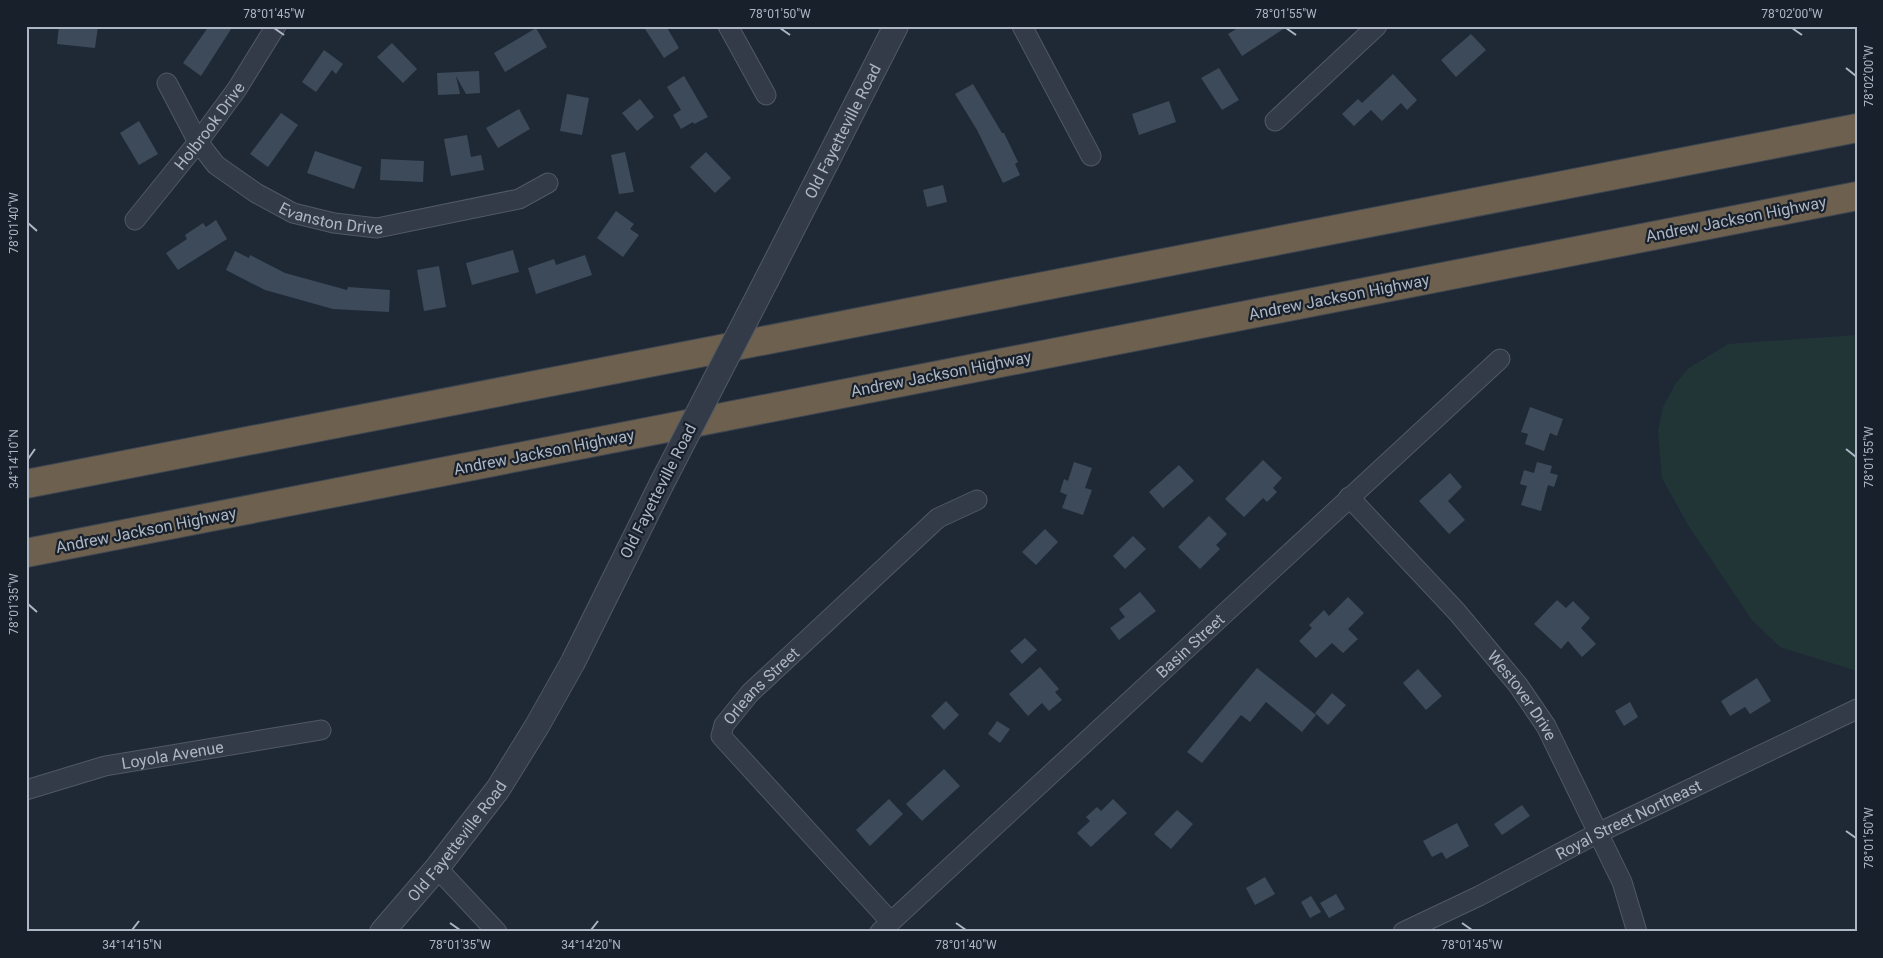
<svg xmlns="http://www.w3.org/2000/svg" width="1883" height="958" font-family="Roboto,sans-serif">
  <style>
    .green { fill: #213537 }
    .building { fill: #3d4a59 }
    .lines { fill: none; stroke-linecap: round; stroke-linejoin: round }
    .minor-casing { stroke: #505965; stroke-width: 21 }
    .tertiary-casing { stroke: #505965; stroke-width: 26 }
    .motorway-casing { stroke: #3d4651; stroke-width: 30 }
    .minor { stroke: #323b47; stroke-width: 19 }
    .tertiary { stroke: #323b47; stroke-width: 24 }
    .motorway { stroke: #6d604f; stroke-width: 28 }
    .tertiary-bridge-casing { stroke: #505965; stroke-width: 26; stroke-linecap: butt }
    .tertiary-bridge { stroke: #323b47; stroke-width: 24 }
    .ticks { fill: none; stroke: #acb6c4; stroke-width: 2 }
    .labels { text-anchor: middle; dominant-baseline: central; stroke-width: 4.5; stroke-linejoin: round; paint-order: stroke }
    .street-label { font-size: 16px; fill: #acb6c4; stroke: #18202b }
    .neatline { fill: none; stroke: #acb6c4; stroke-width: 2 }
    .ticks-label { font-size: 12px; text-anchor: middle; fill: #acb6c4 }
  </style>
  <rect width="100%" height="100%" fill="#1f2936"/>
  <polygon class="green" points="1857,335 1857,671 1780,647 1752,620 1688,525 1662,478 1658,431 1663,407 1676,383 1689,368 1728,344"/>
  <g class="building">
    <polygon points="59,26 98,26 95,48 57,44"/>
    <polygon points="209,26 233,26 201,76 183,63"/>
    <polygon points="643,26 666,26 679,48 664,58"/>
    <polygon points="1241,26 1288,26 1242,56 1228,34"/>
    <polygon points="536,28 547,47 505,72 494,53"/>
    <polygon points="1471,34 1486,50 1456,77 1441,60"/>
    <polygon points="392,43 417,69 403,83 377,57"/>
    <polygon points="324,50 343,64 336,74 332,70 316,92 302,82"/>
    <polygon points="1219,68 1239,100 1222,110 1201,78"/>
    <polygon points="479,71 480,93 466,94 456,76 460,94 438,95 437,73"/>
    <polygon points="1393,74 1417,100 1407,110 1401,103 1382,121 1371,110 1354,126 1342,114 1358,99 1362,103"/>
    <polygon points="684,76 708,117 694,124 693,122 681,129 673,115 681,110 667,87"/>
    <polygon points="973,84 1002,133 1004,133 1018,162 1015,164 1020,175 1003,183 977,130 955,94"/>
    <polygon points="567,94 589,98 582,135 560,131"/>
    <polygon points="640,99 654,117 637,131 622,113"/>
    <polygon points="1169,101 1176,122 1139,135 1132,114"/>
    <polygon points="519,109 530,129 498,148 486,128"/>
    <polygon points="281,113 298,125 268,167 250,154"/>
    <polygon points="139,121 158,154 139,165 120,133"/>
    <polygon points="467,135 471,157 481,155 484,170 451,176 444,139"/>
    <polygon points="315,151 362,167 354,189 307,173"/>
    <polygon points="625,152 634,192 619,194 611,155"/>
    <polygon points="706,152 731,178 715,193 690,167"/>
    <polygon points="381,159 424,161 423,182 380,180"/>
    <polygon points="943,185 947,202 927,207 923,190"/>
    <polygon points="616,211 634,224 630,229 639,235 623,257 597,238"/>
    <polygon points="216,220 227,239 178,270 166,253 187,239 185,235 203,223 206,227"/>
    <polygon points="513,250 519,272 472,285 466,263"/>
    <polygon points="235,251 249,258 250,255 285,273 347,290 348,287 390,290 389,312 333,309 265,290 226,270"/>
    <polygon points="585,255 592,275 536,294 528,268 554,259 556,265"/>
    <polygon points="439,266 446,307 424,311 417,270"/>
    <polygon points="1530,407 1563,419 1557,436 1550,433 1544,451 1525,444 1528,434 1521,432"/>
    <polygon points="1263,460 1282,478 1273,488 1277,492 1267,502 1263,498 1244,517 1225,499"/>
    <polygon points="1074,462 1092,468 1085,488 1092,490 1083,515 1062,508 1067,495 1060,492 1064,479 1068,481"/>
    <polygon points="1537,462 1552,466 1550,473 1558,475 1554,487 1548,485 1541,511 1521,505 1527,486 1520,484 1524,470 1534,473"/>
    <polygon points="1179,465 1194,481 1163,508 1149,492"/>
    <polygon points="1450,473 1462,487 1448,501 1465,520 1449,534 1419,501"/>
    <polygon points="1209,516 1227,534 1216,545 1220,549 1200,569 1178,547"/>
    <polygon points="1045,529 1058,542 1036,565 1022,552"/>
    <polygon points="1133,536 1146,549 1125,569 1113,556"/>
    <polygon points="1140,592 1156,611 1119,640 1110,628 1125,617 1119,609"/>
    <polygon points="1348,597 1364,613 1348,629 1358,639 1343,653 1332,643 1316,658 1299,641 1312,628 1309,625 1324,610 1329,616"/>
    <polygon points="1557,600 1566,608 1573,601 1590,618 1581,628 1596,644 1582,657 1568,641 1561,649 1534,624"/>
    <polygon points="1025,638 1037,650 1022,664 1010,651"/>
    <polygon points="1040,667 1059,689 1055,692 1062,700 1049,711 1042,703 1028,716 1009,694"/>
    <polygon points="1257,668 1316,715 1302,732 1266,702 1250,722 1241,715 1202,763 1187,752"/>
    <polygon points="1418,669 1442,696 1426,710 1403,683"/>
    <polygon points="1757,678 1771,701 1750,714 1745,707 1730,716 1721,701"/>
    <polygon points="1332,693 1346,705 1328,725 1315,713"/>
    <polygon points="946,701 959,715 944,730 931,716"/>
    <polygon points="1630,702 1638,717 1624,726 1615,711"/>
    <polygon points="997,721 1010,729 1000,743 988,734"/>
    <polygon points="944,769 960,786 922,821 906,804"/>
    <polygon points="889,799 903,814 870,846 856,830"/>
    <polygon points="1113,799 1127,813 1091,847 1077,833 1090,821 1086,817 1097,807 1101,811"/>
    <polygon points="1522,805 1530,816 1502,835 1494,824"/>
    <polygon points="1177,810 1193,824 1171,849 1154,834"/>
    <polygon points="1457,823 1469,846 1446,859 1442,852 1432,857 1423,841"/>
    <polygon points="1265,877 1275,894 1255,905 1246,888"/>
    <polygon points="1336,894 1345,909 1329,918 1320,903"/>
    <polygon points="1311,896 1321,912 1310,918 1301,902"/>
  </g>
  <g class="lines">
    <defs>
      <g id="minor">
        <polyline points="728,26 766,95"/>
        <polyline points="1022,26 1091,156"/>
        <path id="s1" d="M167,83l31,59 18,23 40,28 37,20 41,10 43,5 142,-29 29,-16"/>
        <polyline points="1275,121 1377,26"/>
        <path id="s2" d="M135,220l63,-78 39,-53 39,-63"/>
        <path id="s3" d="M1349,497l108,115 61,73 28,41 76,156 15,50"/>
        <path id="s4" d="M26,790l79,-24 216,-36"/>
        <polyline points="437,868 497,932"/>
        <path id="s5" d="M890,921l-169,-185 3,-11 26,-32 188,-175 39,-18"/>
        <path id="s6" d="M880,932l620,-573"/>
        <path id="s7" d="M1403,932l76,-36 119,-63 259,-124"/>
      </g>
      <g id="tertiary">
        <path id="s8" d="M767,279l129,-253"/>
        <path id="s9" d="M382,932l55,-64 61,-79 39,-63 36,-64 88,-177"/>
      </g>
      <g id="motorway">
        <polyline points="26,484 1857,128"/>
        <polyline points="26,553 1857,196"/>
      </g>
    </defs>
    <use href="#minor" class="minor-casing"/>
    <use href="#tertiary" class="tertiary-casing"/>
    <use href="#motorway" class="motorway-casing"/>
    <use href="#minor" class="minor"/>
    <use href="#tertiary" class="tertiary"/>
    <use href="#motorway" class="motorway"/>
    <defs>
      <polyline id="tertiary-bridge" points="661,485 767,279"/>
    </defs>
    <use href="#tertiary-bridge" class="tertiary-bridge-casing"/>
    <use href="#tertiary-bridge" class="tertiary-bridge"/>
  </g>
  <path class="ticks" d="M274,28l10,7M780,28l10,7M1286,28l10,7M1792,28l10,7M1846,68l10,8M28,223l9,8M1846,449l10,8M28,459l7,-10M28,604l9,8M1846,831l10,7M450,923l10,7M956,923l10,7M1462,923l10,7M132,930l7,-9M591,930l7,-9"/>
  <g class="labels">
    <g class="street-label">
      <text stroke="none"><textPath href="#s2" startOffset="120">Holbrook Drive</textPath></text>
      <text stroke="none"><textPath href="#s8" startOffset="166">Old Fayetteville Road</textPath></text>
      <text stroke="none"><textPath href="#s1" startOffset="225">Evanston Drive</textPath></text>
      <text transform="translate(1736 219) rotate(-11)">Andrew Jackson Highway</text>
      <text transform="translate(1339 297) rotate(-11)">Andrew Jackson Highway</text>
      <text transform="translate(941 374) rotate(-11)">Andrew Jackson Highway</text>
      <text transform="translate(544 452) rotate(-11)">Andrew Jackson Highway</text>
      <text transform="translate(658 491) rotate(-63)">Old Fayetteville Road</text>
      <text transform="translate(146 530) rotate(-11)">Andrew Jackson Highway</text>
      <text stroke="none"><textPath href="#s6" startOffset="422">Basin Street</textPath></text>
      <text stroke="none"><textPath href="#s5" startOffset="316">Orleans Street</textPath></text>
      <text stroke="none"><textPath href="#s3" startOffset="264">Westover Drive</textPath></text>
      <text stroke="none"><textPath href="#s4" startOffset="151">Loyola Avenue</textPath></text>
      <text stroke="none"><textPath href="#s7" startOffset="252">Royal Street Northeast</textPath></text>
      <text stroke="none"><textPath href="#s9" startOffset="118">Old Fayetteville Road</textPath></text>
    </g>
  </g>
  <rect width="1883" height="958" fill="none" stroke="#18202b" stroke-width="55"/>
  <rect x="28" y="28" width="1828" height="902" class="neatline"/>
  <g class="ticks-label">
    <text x="274" y="18">78°01'45"W</text>
    <text x="780" y="18">78°01'50"W</text>
    <text x="1286" y="18">78°01'55"W</text>
    <text x="1792" y="18">78°02'00"W</text>
    <text transform="translate(1869 76) rotate(-90)" y="4">78°02'00"W</text>
    <text transform="translate(14 223) rotate(-90)" y="4">78°01'40"W</text>
    <text transform="translate(1869 457) rotate(-90)" y="4">78°01'55"W</text>
    <text transform="translate(14 459) rotate(-90)" y="4">34°14'10"N</text>
    <text transform="translate(14 604) rotate(-90)" y="4">78°01'35"W</text>
    <text transform="translate(1869 838) rotate(-90)" y="4">78°01'50"W</text>
    <text x="132" y="949">34°14'15"N</text>
    <text x="460" y="949">78°01'35"W</text>
    <text x="591" y="949">34°14'20"N</text>
    <text x="966" y="949">78°01'40"W</text>
    <text x="1472" y="949">78°01'45"W</text>
  </g>
</svg>
